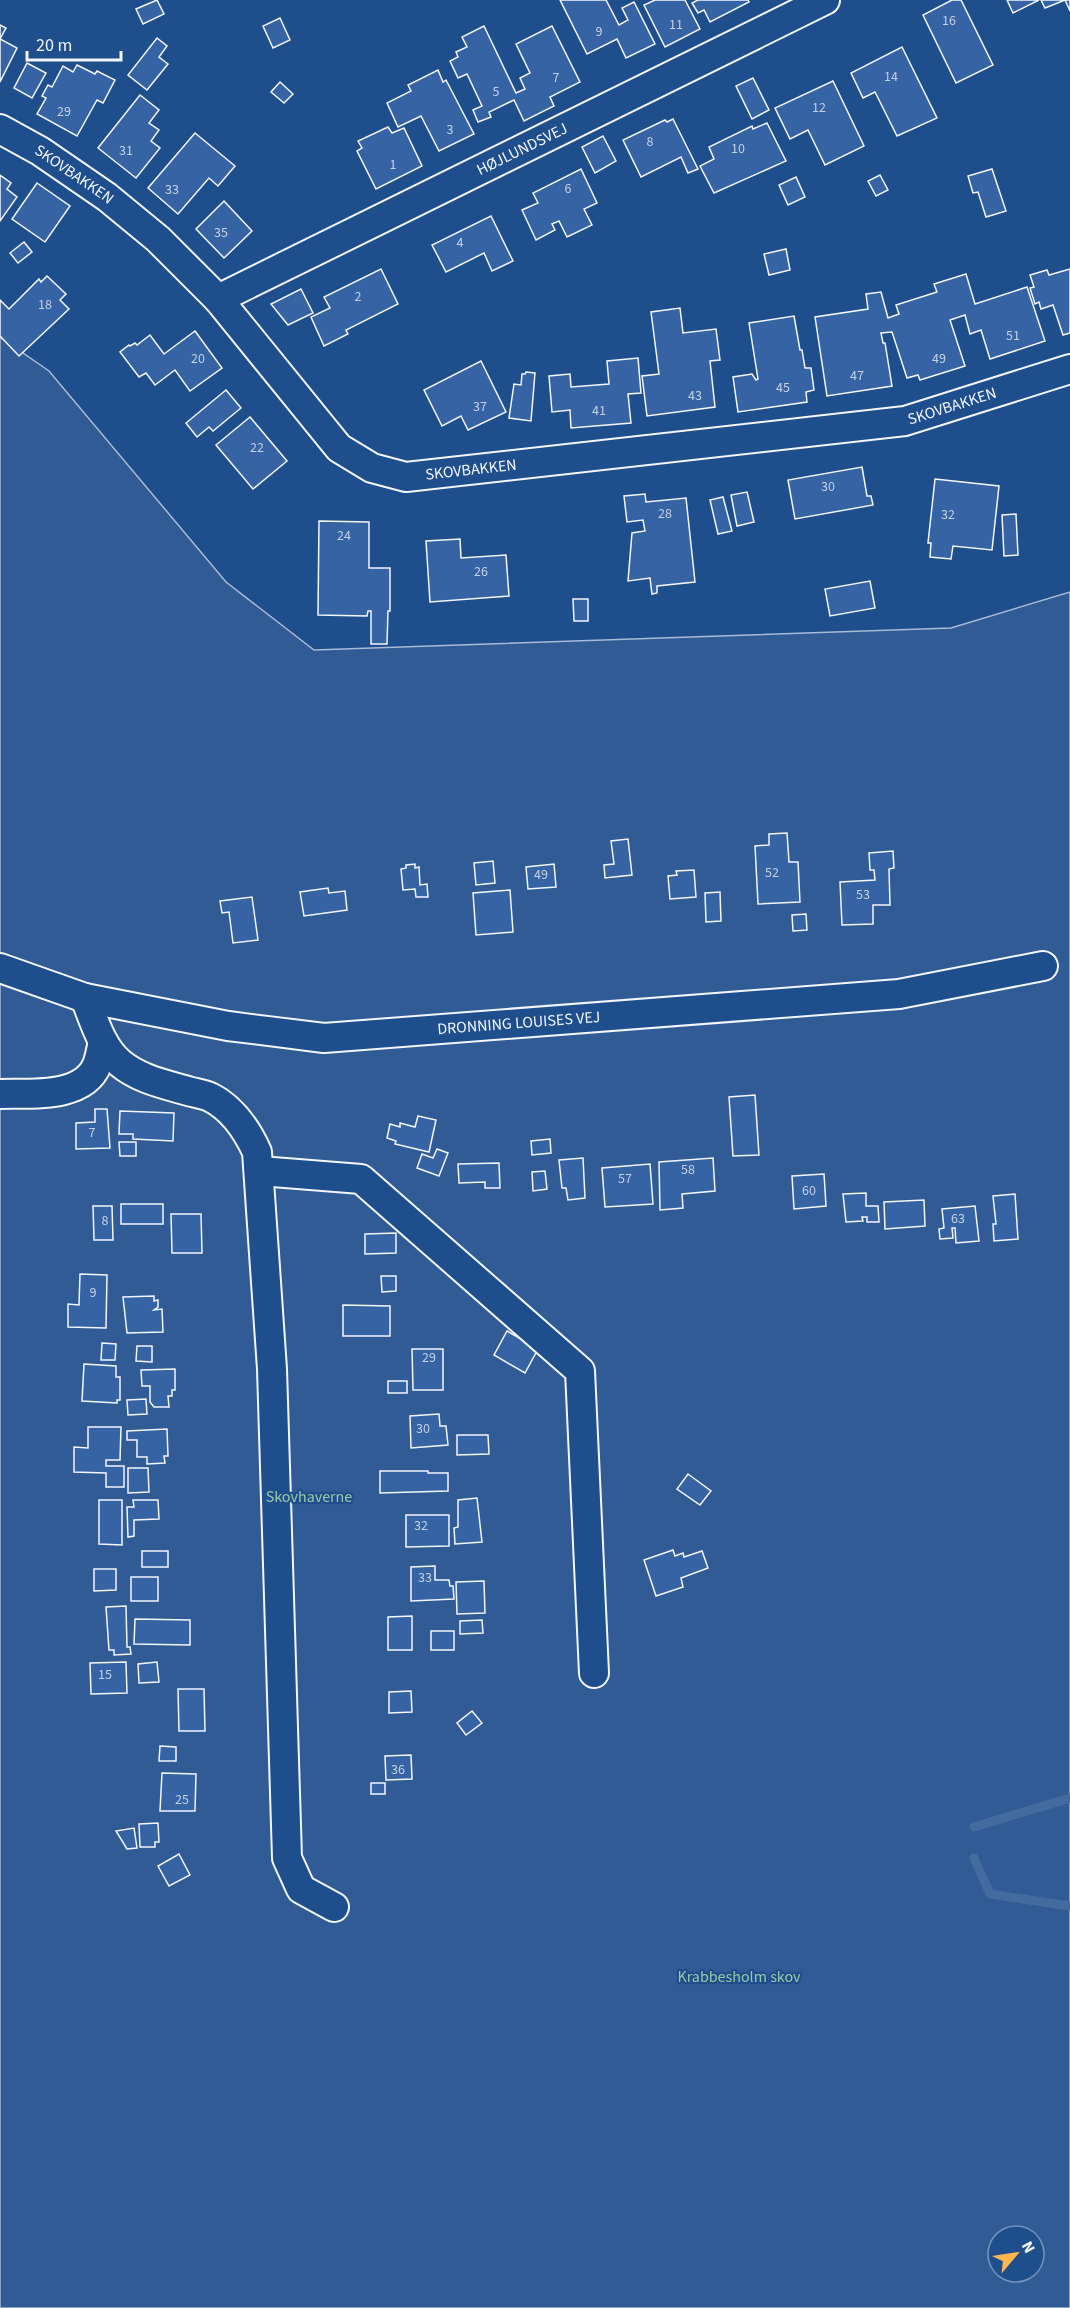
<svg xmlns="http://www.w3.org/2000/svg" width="1070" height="2308" font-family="'Source Sans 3',sans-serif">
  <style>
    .built { fill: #305b95; stroke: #a8bbd7; stroke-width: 1.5; fill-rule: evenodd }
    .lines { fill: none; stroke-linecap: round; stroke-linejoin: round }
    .stream { stroke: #446ba0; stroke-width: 9 }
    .building { fill: #3563a3; stroke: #f2f6ff; stroke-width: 1.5 }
    .street-casing { stroke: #f2f6ff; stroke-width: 32 }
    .street { stroke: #1f4e8c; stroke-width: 28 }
    .labels { text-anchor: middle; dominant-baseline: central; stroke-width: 4.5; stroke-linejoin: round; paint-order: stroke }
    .number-label { font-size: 14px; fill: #c3d1e8 }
    .street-label { font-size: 16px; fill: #f2f6ff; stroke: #1f4e8c }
    .park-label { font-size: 16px; fill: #97c8a6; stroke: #1f4e8c }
  </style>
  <rect width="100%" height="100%" fill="#1f4e8c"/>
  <path class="built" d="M0,337l49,34 177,211 88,68 637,-22 119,-36v1716h-1070zM998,2236h36v36h-36z"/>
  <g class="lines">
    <g class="stream">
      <polyline points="974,1827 1070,1798"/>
      <polyline points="974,1858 990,1894 1070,1906"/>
    </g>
  </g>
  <g class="building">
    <polygon points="157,0 164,14 143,24 136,9"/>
    <polygon points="560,0 606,0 619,25 628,20 622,8 634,2 655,44 626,58 617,39 587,54"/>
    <polygon points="655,0 685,0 700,29 665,47 644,5"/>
    <polygon points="698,0 748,0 749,2 710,22 704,10 698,13 692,3"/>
    <polygon points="952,0 961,0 993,65 956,83 923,15"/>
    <polygon points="1007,0 1039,0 1013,13"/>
    <polygon points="1041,0 1070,0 1070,11 1065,0 1045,8"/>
    <polygon points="280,18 290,40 273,48 263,26"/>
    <polygon points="0,25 6,28 0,39 17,48 0,82"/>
    <polygon points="484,26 516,93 525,89 520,78 530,73 516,44 552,26 580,82 550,97 554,106 524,121 514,100 489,112 491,117 478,122 473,110 482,106 467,74 458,78 450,61 458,57 456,52 467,47 462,37"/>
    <polygon points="157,38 167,46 159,57 168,64 147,90 128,75"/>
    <polygon points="902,47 937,118 897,136 875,92 863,98 851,73"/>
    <polygon points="27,63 46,73 32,98 14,88"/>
    <polygon points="77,65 95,74 97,71 115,80 103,103 97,100 77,136 37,114 46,98 42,96 48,85 52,87 63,66 73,72"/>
    <polygon points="438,70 443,82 446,80 474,134 439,151 421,116 398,127 387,103 411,91 408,85"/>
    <polygon points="753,78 769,110 752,119 736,86"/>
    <polygon points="833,81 864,146 825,165 808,130 790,139 775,108"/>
    <polygon points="280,82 293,94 284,103 271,92"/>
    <polygon points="140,95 159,110 149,123 159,130 151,141 160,148 136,178 98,148"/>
    <polygon points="673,119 698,169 688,173 681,157 641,177 623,140 665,120 667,122"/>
    <polygon points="767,123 786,161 714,193 700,166 714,159 709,147 752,126 753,129"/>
    <polygon points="388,127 392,133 404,128 422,166 376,189 357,151 362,148 358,141"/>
    <polygon points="195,133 235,166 218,186 209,178 178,214 148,188"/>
    <polygon points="603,136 616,161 595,173 582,147"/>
    <polygon points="581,169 597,203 584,209 592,225 567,237 559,221 552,224 555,230 536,240 522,210 538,203 533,193"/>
    <polygon points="992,169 1006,211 986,217 978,192 973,193 968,176"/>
    <polygon points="0,175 11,183 7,189 17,197 0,221"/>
    <polygon points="880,175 888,190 876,196 868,181"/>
    <polygon points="796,177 805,197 788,205 779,185"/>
    <polygon points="37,183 70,206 45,242 12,219"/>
    <polygon points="224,201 252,231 224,258 196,229"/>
    <polygon points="491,216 513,261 492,271 484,253 446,272 432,245"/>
    <polygon points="24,242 32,252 18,263 10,253"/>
    <polygon points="786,249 790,270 769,275 764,254"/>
    <polygon points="381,269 398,304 346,330 348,334 324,346 311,317 330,308 324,297"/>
    <polygon points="1070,269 1070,333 1063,335 1053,305 1041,309 1039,302 1035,304 1030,288 1034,287 1030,275 1047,270 1049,275"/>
    <polygon points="966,274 975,304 1027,287 1045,341 990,359 981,330 970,334 965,315 950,320 965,366 920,380 918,375 907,378 892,332 881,333 883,343 885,343 892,386 827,396 815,317 868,309 866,294 881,292 888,318 899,314 896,305 937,292 934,284"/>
    <polygon points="47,276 66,294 60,300 69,309 19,356 0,336 0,300 9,309 39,279 41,282"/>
    <polygon points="301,289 313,313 288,325 271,304"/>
    <polygon points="680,308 683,333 716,329 720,360 710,361 715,407 647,416 642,376 659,374 651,312"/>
    <polygon points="794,316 800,350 802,350 805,368 811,368 814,390 806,392 807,402 738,412 733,377 752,374 756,380 758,379 749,323"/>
    <polygon points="195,331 222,368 190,391 175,370 155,385 146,373 139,377 120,352 129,345 130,346 135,343 137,345 150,335 164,354"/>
    <polygon points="638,358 641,393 628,394 631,423 571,428 570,410 552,412 549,376 570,374 571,387 609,384 607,361"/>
    <polygon points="481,361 506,412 468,430 461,416 442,426 424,390"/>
    <polygon points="526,372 535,373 531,421 509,418 514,384 521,385 522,374 525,374"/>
    <polygon points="226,390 241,408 213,431 209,427 197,437 186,423"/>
    <polygon points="250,417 287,461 253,489 216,445"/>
    <polygon points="862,467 867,496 871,496 873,505 795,519 788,480"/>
    <polygon points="935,479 999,486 992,550 953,546 951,559 930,557 931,543 928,543"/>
    <polygon points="747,492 754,522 737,526 731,495"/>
    <polygon points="645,494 646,502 686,498 695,582 657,586 657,593 652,594 650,578 628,581 632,533 645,531 643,520 627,522 624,496"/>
    <polygon points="723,497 732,531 718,534 710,500"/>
    <polygon points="1016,514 1018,555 1004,556 1002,515"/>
    <polygon points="319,521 369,522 369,568 390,568 390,611 388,611 387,644 371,644 371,611 368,611 367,616 318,615"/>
    <polygon points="460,539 461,558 506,555 509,596 430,602 426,541"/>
    <polygon points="870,581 875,608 830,616 825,589"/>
    <polygon points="573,599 588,599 588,621 574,621"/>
    <polygon points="787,833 789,862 798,862 800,902 758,904 755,846 769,845 769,834"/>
    <polygon points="628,839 632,875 605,878 604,865 614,864 611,841"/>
    <polygon points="893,851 894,868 889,869 890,905 873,905 873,924 842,925 840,882 875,880 874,870 870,870 869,853"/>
    <polygon points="493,861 495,883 476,885 474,863"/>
    <polygon points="415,864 415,868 419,867 420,885 427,884 428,897 416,897 415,889 403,890 401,869 406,868 406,865"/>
    <polygon points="554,864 556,887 528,889 526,867"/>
    <polygon points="694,870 696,897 670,899 668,876 677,875 676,871"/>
    <polygon points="328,888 329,893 345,891 347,910 304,916 300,892"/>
    <polygon points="510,890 513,932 476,935 473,893"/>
    <polygon points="720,892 721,921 706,922 705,893"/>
    <polygon points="252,897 258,940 233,943 229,912 222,913 220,901"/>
    <polygon points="806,914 807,930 793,931 792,915"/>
    <polygon points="755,1095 759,1155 733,1156 729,1097"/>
    <polygon points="95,1109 107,1109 110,1148 76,1149 76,1123 95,1122"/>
    <polygon points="120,1111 174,1113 173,1141 133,1139 133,1134 119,1134"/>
    <polygon points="418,1116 436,1120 429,1152 395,1144 396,1141 387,1138 390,1124 400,1127 400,1123 415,1127"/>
    <polygon points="550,1139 551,1153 532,1155 531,1141"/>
    <polygon points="119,1142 136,1142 136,1156 120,1156"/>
    <polygon points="437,1149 448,1153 439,1176 417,1168 422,1154 433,1158"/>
    <polygon points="583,1158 585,1198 568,1200 566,1188 562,1188 559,1160"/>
    <polygon points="713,1158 715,1191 682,1194 683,1208 660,1210 659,1162"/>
    <polygon points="499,1163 500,1188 485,1188 485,1182 459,1183 458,1164"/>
    <polygon points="650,1164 653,1204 605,1207 602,1168"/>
    <polygon points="545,1171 547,1189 533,1191 532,1172"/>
    <polygon points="824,1174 826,1206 794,1209 792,1176"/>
    <polygon points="866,1193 866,1206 878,1206 879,1222 867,1222 867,1217 862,1217 863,1221 846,1222 843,1194"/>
    <polygon points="1015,1194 1018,1239 994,1241 993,1224 996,1224 993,1196"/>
    <polygon points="924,1200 925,1226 885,1229 884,1202"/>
    <rect x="121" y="1204" width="42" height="20"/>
    <polygon points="93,1206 112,1206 113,1240 94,1240"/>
    <polygon points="975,1206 979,1241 956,1243 955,1228 952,1228 953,1238 940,1239 939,1229 944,1228 942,1209"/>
    <polygon points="171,1214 201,1214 202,1253 172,1253"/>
    <polygon points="396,1233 396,1253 365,1254 365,1234"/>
    <polygon points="80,1274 107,1275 106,1328 68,1327 68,1304 79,1305"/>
    <polygon points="381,1276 396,1276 396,1291 382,1292"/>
    <polygon points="154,1296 154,1301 158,1300 158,1307 154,1310 162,1309 163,1332 127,1333 123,1297"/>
    <polygon points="343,1305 390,1306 390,1336 343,1336"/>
    <polygon points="507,1331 538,1349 525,1373 494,1355"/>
    <polygon points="102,1343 116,1344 115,1360 101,1360"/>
    <polygon points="137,1346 152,1346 152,1362 136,1361"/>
    <polygon points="412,1349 443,1349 443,1390 413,1390"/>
    <polygon points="84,1364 116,1366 116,1377 120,1377 120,1400 117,1400 117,1403 82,1401"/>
    <polygon points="175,1369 175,1390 172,1390 172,1396 168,1396 169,1407 154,1407 150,1402 150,1386 142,1386 141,1370"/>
    <rect x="388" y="1381" width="19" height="12"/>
    <polygon points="146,1399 147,1414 128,1415 127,1400"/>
    <polygon points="439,1414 440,1426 446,1426 448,1445 411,1448 410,1416"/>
    <polygon points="88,1427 121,1427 120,1460 106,1460 106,1466 124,1466 124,1487 106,1487 106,1473 74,1472 74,1447 88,1448"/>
    <polygon points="167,1429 168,1456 164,1456 165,1463 147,1464 147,1457 137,1457 137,1440 127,1440 127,1431"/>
    <polygon points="457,1435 488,1435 489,1454 457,1455"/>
    <polygon points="128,1468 148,1468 149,1492 128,1493"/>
    <polygon points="380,1471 428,1471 428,1473 448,1473 448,1491 380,1493"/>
    <polygon points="688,1474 711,1491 700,1505 677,1489"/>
    <polygon points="477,1498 482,1542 455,1544 454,1528 458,1527 458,1500"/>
    <polygon points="99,1500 122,1500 122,1545 99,1544"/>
    <polygon points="133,1500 158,1500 159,1519 134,1520 134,1536 128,1537 127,1507 134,1507"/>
    <polygon points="406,1515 449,1515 449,1546 406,1547"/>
    <polygon points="673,1550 675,1556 683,1553 684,1557 702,1551 708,1568 681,1578 683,1587 656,1596 644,1560"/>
    <rect x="142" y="1551" width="26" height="16"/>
    <polygon points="435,1566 435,1580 449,1580 450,1586 453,1586 454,1599 411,1601 411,1567"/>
    <polygon points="94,1569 116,1569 116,1590 94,1591"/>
    <rect x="131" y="1577" width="27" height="24"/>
    <polygon points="484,1581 485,1613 457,1614 456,1582"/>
    <polygon points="126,1606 127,1647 130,1647 131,1654 114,1655 114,1650 109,1650 106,1607"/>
    <polygon points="412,1616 412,1650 388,1650 388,1617"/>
    <polygon points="135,1619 190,1620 190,1645 134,1644"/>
    <polygon points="482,1620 483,1633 460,1634 460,1621"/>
    <rect x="431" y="1631" width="23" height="19"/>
    <polygon points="126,1662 127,1693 91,1694 90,1663"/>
    <polygon points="157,1662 159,1682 139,1683 138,1664"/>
    <polygon points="178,1689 204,1689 205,1731 179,1731"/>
    <polygon points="411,1691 412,1712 389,1713 389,1692"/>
    <polygon points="472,1711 482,1723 466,1735 457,1723"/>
    <polygon points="160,1746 176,1747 176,1761 159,1761"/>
    <polygon points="411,1755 412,1779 386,1780 385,1756"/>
    <polygon points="162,1773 196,1774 195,1811 160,1811"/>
    <rect x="371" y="1783" width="14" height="11"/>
    <polygon points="158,1823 159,1842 155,1842 155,1847 140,1847 139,1824"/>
    <polygon points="134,1828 137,1848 127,1849 116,1831"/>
    <polygon points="179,1854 190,1875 169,1886 158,1866"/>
  </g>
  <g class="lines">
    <defs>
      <g id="street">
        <path id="s1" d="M0,129l40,22 67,46 51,42 60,60 121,149 33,20 34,9 499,-56 165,-52"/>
        <path id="s2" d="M218,299l607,-299"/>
        <path id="s3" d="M0,968l85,30 143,28 96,12 575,-44 144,-28"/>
        <path d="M85,998c9,22 16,49 35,65 19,16 44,21 68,28 7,2 15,3 22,6 22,11 37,33 47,55l15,217 15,489 14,31 33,18"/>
        <path d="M0,1094c30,-1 83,5 97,-29 3,-7 4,-16 6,-23"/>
        <polyline points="260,1171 361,1179 580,1371 594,1673"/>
      </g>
    </defs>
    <use href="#street" class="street-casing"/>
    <use href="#street" class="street"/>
  </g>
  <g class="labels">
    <g class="number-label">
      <text x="949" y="21">16</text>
      <text x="676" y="25">11</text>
      <text x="599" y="32">9</text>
      <text x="891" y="77">14</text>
      <text x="556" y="78">7</text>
      <text x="496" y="92">5</text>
      <text x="819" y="108">12</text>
      <text x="64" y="112">29</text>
      <text x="450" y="130">3</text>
      <text x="650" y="142">8</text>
      <text x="738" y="149">10</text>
      <text x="126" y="151">31</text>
      <text x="393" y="165">1</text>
      <text x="568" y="189">6</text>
      <text x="172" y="190">33</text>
      <text x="221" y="233">35</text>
      <text x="460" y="243">4</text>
      <text x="358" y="297">2</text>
      <text x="45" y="305">18</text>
      <text x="1013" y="336">51</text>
      <text x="198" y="359">20</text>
      <text x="939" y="359">49</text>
      <text x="857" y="376">47</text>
      <text x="783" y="388">45</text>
      <text x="695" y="396">43</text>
      <text x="480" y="407">37</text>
      <text x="599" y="411">41</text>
      <text x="257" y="448">22</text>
      <text x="828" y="487">30</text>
      <text x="665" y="514">28</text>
      <text x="948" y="515">32</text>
      <text x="344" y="536">24</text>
      <text x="481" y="572">26</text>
      <text x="772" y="873">52</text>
      <text x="541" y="875">49</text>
      <text x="863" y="895">53</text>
      <text x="92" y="1133">7</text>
      <text x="688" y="1170">58</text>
      <text x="625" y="1179">57</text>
      <text x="809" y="1191">60</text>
      <text x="958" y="1219">63</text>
      <text x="105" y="1221">8</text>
      <text x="93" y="1293">9</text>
      <text x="429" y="1358">29</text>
      <text x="423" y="1429">30</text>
      <text x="421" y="1526">32</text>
      <text x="425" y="1578">33</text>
      <text x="105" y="1675">15</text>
      <text x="398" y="1770">36</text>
      <text x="182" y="1800">25</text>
    </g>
    <g class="street-label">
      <text stroke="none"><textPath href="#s2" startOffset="339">HØJLUNDSVEJ</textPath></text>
      <text stroke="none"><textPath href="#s1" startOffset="87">SKOVBAKKEN</textPath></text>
      <text stroke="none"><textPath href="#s1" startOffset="1095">SKOVBAKKEN</textPath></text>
      <text stroke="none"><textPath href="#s1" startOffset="609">SKOVBAKKEN</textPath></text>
      <text stroke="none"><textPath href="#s3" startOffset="528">DRONNING LOUISES VEJ</textPath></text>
    </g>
    <g class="park-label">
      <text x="309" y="1497">Skovhaverne</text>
      <text x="739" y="1977">Krabbesholm skov</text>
    </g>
  </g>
  <g transform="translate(1016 2254) rotate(61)"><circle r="28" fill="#1f4e8c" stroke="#7391ba" stroke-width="1.5"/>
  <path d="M0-4.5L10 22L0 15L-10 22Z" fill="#ffb74d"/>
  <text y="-9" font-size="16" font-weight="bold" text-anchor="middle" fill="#f2f6ff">N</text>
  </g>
  <path d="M27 51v9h94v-9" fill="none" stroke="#f2f6ff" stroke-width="3"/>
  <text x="36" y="51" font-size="18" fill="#f2f6ff" stroke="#1f4e8c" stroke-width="4.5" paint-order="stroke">20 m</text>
</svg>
